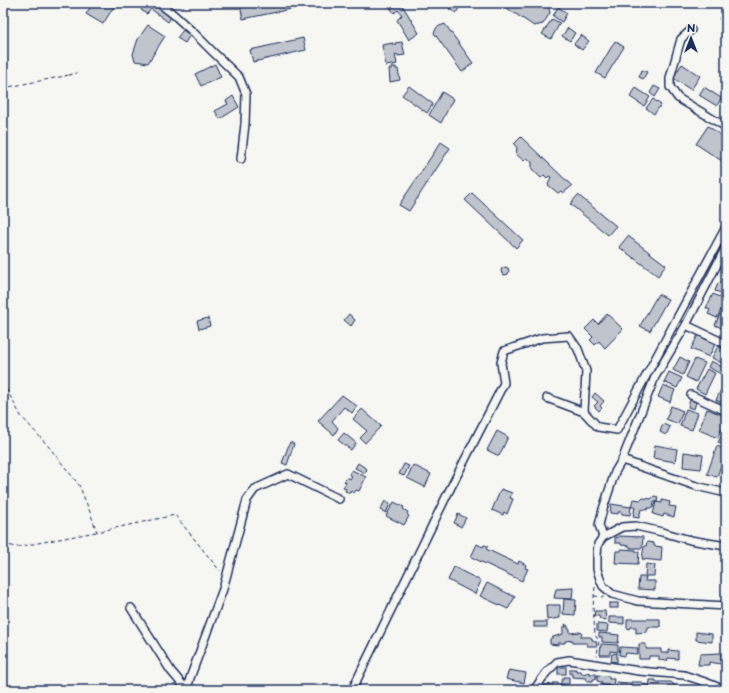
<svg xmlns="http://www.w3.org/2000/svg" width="729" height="693" font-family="'Playpen Sans',sans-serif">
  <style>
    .building { fill: #c0c4cd; stroke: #1b2f5e }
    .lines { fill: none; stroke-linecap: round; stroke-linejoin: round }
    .minor-casing { stroke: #1b2f5e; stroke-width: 10 }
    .path { stroke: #1b2f5e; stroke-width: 1; stroke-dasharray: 4 3; stroke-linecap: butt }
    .minor { stroke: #f6f6f2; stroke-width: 7 }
  </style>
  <rect width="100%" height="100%" fill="#f6f6f2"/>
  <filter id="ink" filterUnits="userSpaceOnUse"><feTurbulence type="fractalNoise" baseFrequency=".025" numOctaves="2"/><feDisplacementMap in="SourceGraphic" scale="8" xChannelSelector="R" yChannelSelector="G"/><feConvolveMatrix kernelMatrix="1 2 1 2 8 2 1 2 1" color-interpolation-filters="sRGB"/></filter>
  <g filter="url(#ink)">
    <g class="building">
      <polygon points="93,3 116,3 103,24 86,14"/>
      <polygon points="146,3 159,3 173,14 168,22 151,9 147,14 141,10"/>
      <polygon points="247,3 295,3 296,8 243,19 240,5"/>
      <polygon points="387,3 401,3 419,33 409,40 397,20 402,15 398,10 394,13"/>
      <polygon points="502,3 545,3 548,5 550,13 543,24 534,26 505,7"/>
      <polygon points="452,4 459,8 456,13 449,9"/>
      <polygon points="558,7 567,13 562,22 553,16"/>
      <polygon points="726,8 726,24 719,19"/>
      <polygon points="552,19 560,23 551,39 542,34"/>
      <polygon points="445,24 473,63 462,72 434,33 437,27"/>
      <polygon points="148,25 165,36 148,63 135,61 133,54 138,39"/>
      <polygon points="568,28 575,33 570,41 562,36"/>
      <polygon points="183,30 190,35 185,43 177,38"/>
      <polygon points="581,35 589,41 582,50 574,44"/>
      <polygon points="303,38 306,50 253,62 250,50"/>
      <polygon points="615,41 624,47 605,78 596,73"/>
      <polygon points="402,42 405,55 398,56 397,54 395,55 397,64 386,66 382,45 393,43 393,46 395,45 395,43"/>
      <polygon points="215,64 221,77 201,86 195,74"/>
      <polygon points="682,64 700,76 691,90 673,78"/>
      <polygon points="392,67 396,67 396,69 398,69 400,80 390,82 389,69 392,69"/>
      <polygon points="642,70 647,72 643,79 639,77"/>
      <polygon points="409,86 433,104 427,113 402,95"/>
      <polygon points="654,86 660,89 655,97 650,93"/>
      <polygon points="704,87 721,98 717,106 699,95"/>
      <polygon points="636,88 650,97 644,106 630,97"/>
      <polygon points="442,92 453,99 441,123 429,115"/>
      <polygon points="233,96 239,107 220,119 215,111 228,104 226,101"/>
      <polygon points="653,99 661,105 654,114 646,108"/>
      <polygon points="708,126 726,139 725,163 696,144"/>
      <polygon points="521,137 572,186 563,193 561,191 558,193 548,185 551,177 549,176 547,178 544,175 541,178 532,169 532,162 527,158 524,161 516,154 517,148 514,144"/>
      <polygon points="441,142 450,148 409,211 399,205"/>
      <polygon points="472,193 523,240 516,248 465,200"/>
      <polygon points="578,195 616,226 608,235 570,204"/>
      <polygon points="628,236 666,265 658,276 619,247"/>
      <circle cx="505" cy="271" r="4"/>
      <polygon points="718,283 724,285 721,293 715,291"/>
      <polygon points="658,294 668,299 650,331 640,326"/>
      <polygon points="713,294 726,300 717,318 708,314 710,310 706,308"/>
      <polygon points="349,314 355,320 351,326 344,320"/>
      <polygon points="607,314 623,329 605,348 599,341 595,345 590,340 593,337 585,329 594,320 598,324"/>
      <polygon points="720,314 726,317 726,330 715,325"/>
      <polygon points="208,318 210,326 199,329 197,321"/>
      <polygon points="698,335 715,344 709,357 691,349"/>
      <polygon points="718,346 726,350 726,365 712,358"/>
      <polygon points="680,357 689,362 683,375 673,370"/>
      <polygon points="695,359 705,363 696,382 686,377"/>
      <polygon points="711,361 724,368 721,374 708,367"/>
      <polygon points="707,369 715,373 705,394 696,389"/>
      <polygon points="669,372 682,378 677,388 664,382"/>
      <polygon points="726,379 726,401 725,404 716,400"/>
      <polygon points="663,385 675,390 670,402 658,397"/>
      <polygon points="595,393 604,401 600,406 602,408 599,411 594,406 598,402 592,397"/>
      <polygon points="342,395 357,406 352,413 344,407 332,421 338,428 334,435 318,421"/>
      <polygon points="690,400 696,402 694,409 688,407"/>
      <polygon points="671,406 683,411 678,424 666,419"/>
      <polygon points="362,409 381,426 365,443 360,438 367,431 353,419"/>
      <polygon points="686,409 698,413 692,430 680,426"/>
      <polygon points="707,409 725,416 723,422 726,423 726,425 724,431 721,430 718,438 699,430"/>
      <polygon points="663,424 670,427 666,435 660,432"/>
      <polygon points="497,431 508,437 499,456 487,450"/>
      <polygon points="344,433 356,443 351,450 338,440"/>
      <polygon points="721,437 726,439 726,446 718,442"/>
      <polygon points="290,442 294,444 287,465 282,463"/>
      <polygon points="655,445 677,449 675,462 653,458"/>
      <polygon points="717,446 726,450 726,467 721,465 717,477 707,474"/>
      <polygon points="684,452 703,455 701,469 683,467"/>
      <polygon points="358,463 367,469 365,473 355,468"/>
      <polygon points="404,464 409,466 404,476 399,474"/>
      <polygon points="413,465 431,474 425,487 407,478"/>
      <polygon points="352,470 366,477 359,491 356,490 354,493 351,491 350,493 345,491 346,489 343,487 346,483 344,481 348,477 350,479 352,476 349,474"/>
      <polygon points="501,489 512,493 510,498 513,499 507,514 504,512 503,515 492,510"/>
      <polygon points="654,496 658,497 657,502 654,502 653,508 648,508 647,510 641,509 639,518 633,517 635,507 631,507 633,499 641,500 643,498 651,499"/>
      <polygon points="662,500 670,502 669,506 676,507 674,517 664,514 663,517 653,514 656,502 662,503"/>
      <polygon points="385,501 390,504 386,513 380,510"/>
      <polygon points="394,502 404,507 403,509 408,512 407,514 409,516 404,525 386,516"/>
      <polygon points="611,504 631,507 630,515 622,514 621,512 618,512 618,514 610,513"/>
      <polygon points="458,514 466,518 461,527 454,523"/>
      <polygon points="618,536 643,537 642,548 630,548 630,546 621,545 621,543 615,543 615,537 618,538"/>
      <polygon points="647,542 654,543 654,546 662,547 661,561 642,559 644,546 646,546"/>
      <polygon points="477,544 483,547 484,545 488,546 486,549 518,564 519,561 526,565 525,568 528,569 522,581 471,557"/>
      <polygon points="621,549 636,550 636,552 639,552 638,564 615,563 616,551 621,551"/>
      <polygon points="646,564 655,565 654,576 645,576"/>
      <polygon points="454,567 481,581 475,594 448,580"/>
      <polygon points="639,577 646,577 645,581 655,581 655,590 638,589"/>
      <polygon points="487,583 515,597 508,609 480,596"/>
      <polygon points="573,588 572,599 554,598 556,589"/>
      <polygon points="564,599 576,600 575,615 563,614"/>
      <rect x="609" y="603" width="9" height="5"/>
      <polygon points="546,605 560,605 560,618 547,620"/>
      <polygon points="595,611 605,611 606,620 600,619 599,616 594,616"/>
      <polygon points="609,617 624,617 624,624 609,623"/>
      <polygon points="627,619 660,619 660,627 648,627 647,632 636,633 636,627 631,627 630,629 627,628"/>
      <rect x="534" y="622" width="13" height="5"/>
      <polygon points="565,624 568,626 568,629 570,629 570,633 580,632 582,634 581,637 590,637 592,638 592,640 596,641 597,646 587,646 587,643 573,643 573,640 565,641 565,643 558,643 558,645 550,644 550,639 553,637 563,634 563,627 566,627"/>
      <polygon points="597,624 608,625 607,632 597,631"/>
      <polygon points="696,632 712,634 712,642 696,640"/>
      <polygon points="599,633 619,635 618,643 602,642 602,637 599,637"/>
      <polygon points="601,644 618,645 618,652 610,651 610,655 600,655"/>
      <polygon points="639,644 646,644 646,649 661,649 661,653 668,653 668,650 678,651 678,659 668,658 667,661 659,660 659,656 649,656 649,659 639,659"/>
      <polygon points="620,647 638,648 637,654 626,653 625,656 619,655"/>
      <polygon points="617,653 617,662 611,661 612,654"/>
      <polygon points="721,653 721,664 709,662 709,665 698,665 700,654"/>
      <rect x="558" y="667" width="8" height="7"/>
      <polygon points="570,669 576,669 576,671 581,671 582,674 590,672 590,674 596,674 596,679 593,679 593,681 587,681 586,678 572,677 572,674 570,674"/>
      <polygon points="509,670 526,673 524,683 506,679"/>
      <polygon points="597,675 609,676 609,679 614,679 613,686 601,685 602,682 597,681"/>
      <polygon points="564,677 569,677 569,684 560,684"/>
      <polygon points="650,680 656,680 656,682 671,682 677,687 677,690 667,690 668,688 663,688 663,690 649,690"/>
      <polygon points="616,682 630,683 630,690 616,690"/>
      <polygon points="631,682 642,682 642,684 648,685 648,690 631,690"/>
      <polygon points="553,683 559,683 559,685 565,685 565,690 544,690 544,685 553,685"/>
    </g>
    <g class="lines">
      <defs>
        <g id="minor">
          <polyline points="159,3 173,14 194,33 213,52 239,77 246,94 245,124 241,159"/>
          <polyline points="3,5 5,3"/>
          <polyline points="691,30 681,39 670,78 670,87 678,98 726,127"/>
          <polyline points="686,325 726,344"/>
          <polyline points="691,395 726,411"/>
          <polyline points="547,398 584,412"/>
          <polyline points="622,460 696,486 726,493"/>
          <polyline points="603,537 599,525 603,509 615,472 622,460 655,377 686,325 726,247"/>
          <polyline points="726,546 690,540 662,532 636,526 622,527 603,537 598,544 597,555 597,569 600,579 603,586 612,594 638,601 726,606"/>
          <polyline points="131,608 171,671 187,690"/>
          <polyline points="187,690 190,678 223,589 247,500 255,489 288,474 339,499"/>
          <polyline points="352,690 447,495 504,383 501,363 504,351 542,338 569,336 578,349 586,371 584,412 598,427 617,430 726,227"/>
          <polyline points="534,690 546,673 557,662 569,660 639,671 684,675 705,682 725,690"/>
        </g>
      </defs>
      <use href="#minor" class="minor-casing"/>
      <g class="path">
        <polyline points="68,75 65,76 77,73"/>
        <polyline points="3,88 65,76"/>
        <polyline points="3,383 21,416 49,447 79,485 90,512 97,532 175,515 220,571"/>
        <polyline points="3,546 7,545 17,547 96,532"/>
        <polyline points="595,587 593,606 595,635 599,641 597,656"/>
        <polyline points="594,596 604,597"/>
      </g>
      <use href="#minor" class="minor"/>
    </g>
  </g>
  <rect width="729" height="693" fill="none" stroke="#f6f6f2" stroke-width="16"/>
  <rect x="8" y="8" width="713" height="677" fill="none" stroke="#1b2f5e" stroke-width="1.5" filter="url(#ink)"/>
  <g transform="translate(691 38)" stroke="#f6f6f2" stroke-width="3" paint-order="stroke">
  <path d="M0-3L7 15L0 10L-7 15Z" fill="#1b2f5e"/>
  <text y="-6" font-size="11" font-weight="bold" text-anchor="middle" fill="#1b2f5e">N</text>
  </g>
</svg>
